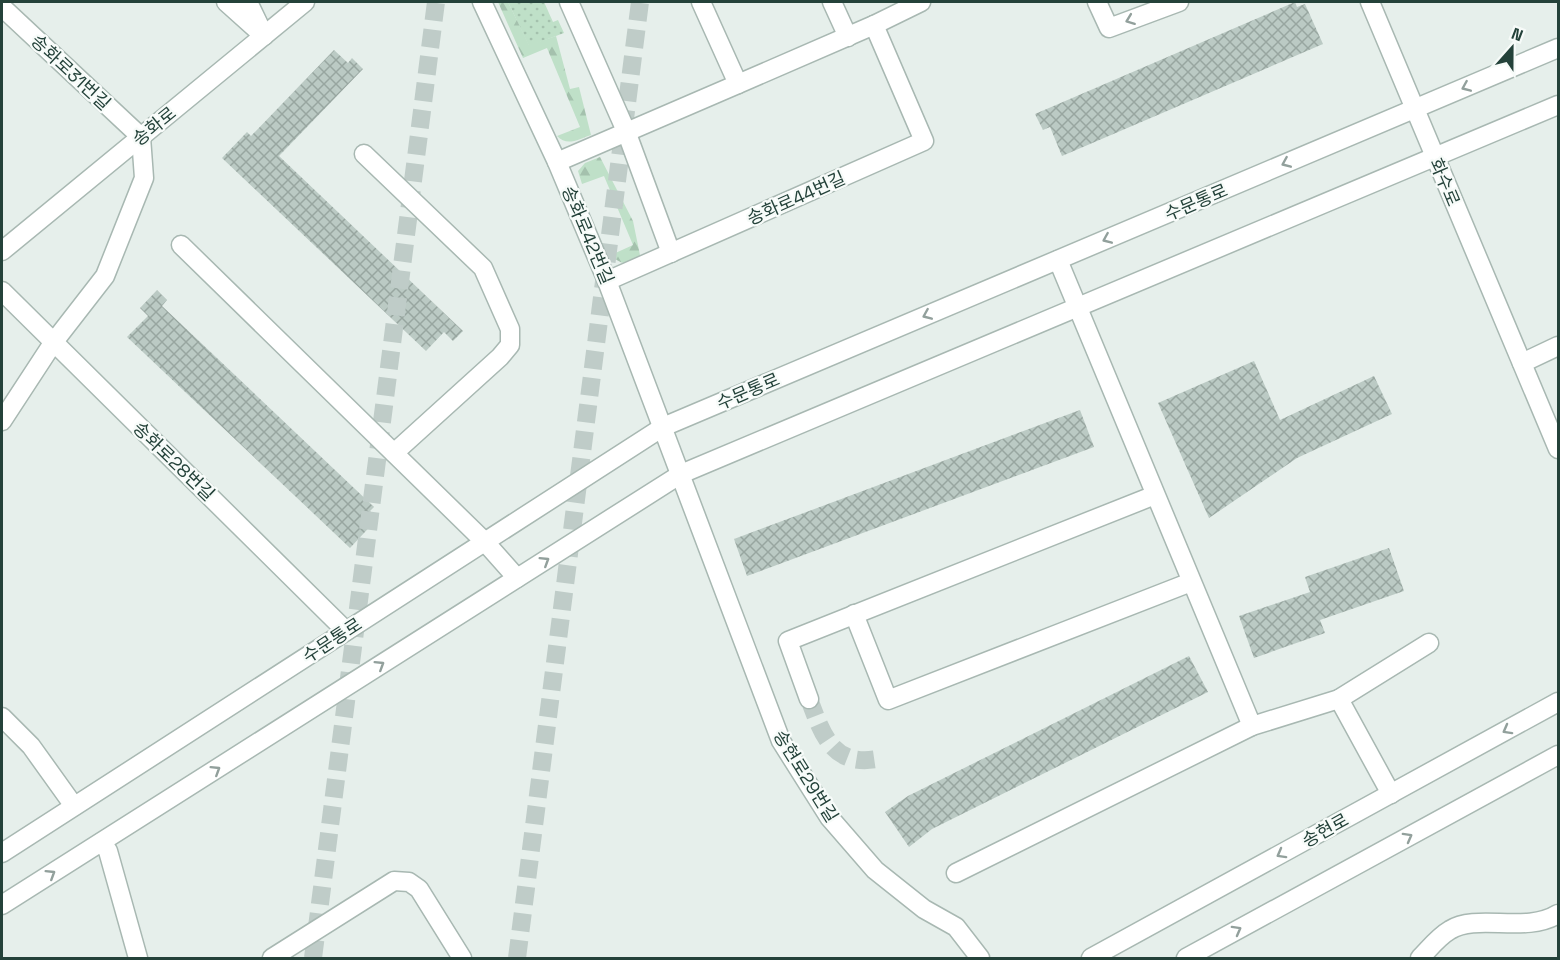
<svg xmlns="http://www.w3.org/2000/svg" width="1560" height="960" font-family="'Space Grotesk','Noto Sans KR',sans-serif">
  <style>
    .green { fill: url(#green-dots) }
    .forest { fill: url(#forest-firs) }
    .building { fill: url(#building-cross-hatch) }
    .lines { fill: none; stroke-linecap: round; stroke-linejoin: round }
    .minor-tunnel { stroke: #bfccc8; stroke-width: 18; stroke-dasharray: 18 9; stroke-linecap: butt }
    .highway-tunnel { stroke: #bfccc8; stroke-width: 18; stroke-dasharray: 18 9; stroke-linecap: butt }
    .minor-casing { stroke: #a8b8b2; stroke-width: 21 }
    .minor { stroke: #fff; stroke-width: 18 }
    .oneway { stroke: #92a09c }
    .labels { text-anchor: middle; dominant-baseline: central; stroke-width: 4.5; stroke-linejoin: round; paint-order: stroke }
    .street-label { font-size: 18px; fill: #24423a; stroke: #f7fbf9 }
  </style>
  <defs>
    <pattern id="green-dots" width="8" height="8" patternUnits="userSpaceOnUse" patternTransform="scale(1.5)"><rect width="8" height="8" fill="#bfe0c8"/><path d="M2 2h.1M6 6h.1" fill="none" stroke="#a4c1ad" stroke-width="1.8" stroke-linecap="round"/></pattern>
    <pattern id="forest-firs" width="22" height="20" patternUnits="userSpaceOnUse" patternTransform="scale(1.5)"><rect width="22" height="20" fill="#bfe0c8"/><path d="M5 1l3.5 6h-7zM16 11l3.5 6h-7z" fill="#a4c1ad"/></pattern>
    <pattern id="building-cross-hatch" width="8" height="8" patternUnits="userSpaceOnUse" patternTransform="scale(1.5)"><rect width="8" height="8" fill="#bbcac4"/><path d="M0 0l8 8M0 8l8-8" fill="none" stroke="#98a6a0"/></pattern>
  </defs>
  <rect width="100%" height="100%" fill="#e6efeb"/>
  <polygon class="green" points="508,2 544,2 553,22 558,20 564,33 529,46"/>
  <g class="forest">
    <path d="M498,2h10l21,43 27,-9 14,53 9,-2 12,48c-12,4 -24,12 -34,1l23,-9 -33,-79 -24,10z"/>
    <path d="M600,157l33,64 8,39c-14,4 -19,6 -30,-5l22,-10 -29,-69 -22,8 -4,-13 7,-8z"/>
  </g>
  <g class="building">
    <polygon points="1295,2 1297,7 1305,4 1323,44 1062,156 1050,127 1043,130 1035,114"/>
    <polygon points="334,50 348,63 352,58 363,69 279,156 463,331 453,341 444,332 426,351 222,158 247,132 251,136"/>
    <polygon points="157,290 167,300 162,306 374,507 370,511 378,518 350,548 127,337 148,316 140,308"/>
    <polygon points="1254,361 1280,420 1374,376 1392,414 1297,458 1209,518 1158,403"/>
    <polygon points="1080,410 1094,447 747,576 734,539"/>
    <polygon points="1389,548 1404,591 1320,620 1325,633 1254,658 1239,616 1310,592 1305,577"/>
    <polygon points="1189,656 1208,692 932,829 909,847 885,812 908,796"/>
  </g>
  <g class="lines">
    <path class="minor-tunnel" d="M809,699c13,34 23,68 68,60"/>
    <g class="highway-tunnel">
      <polyline points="313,958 436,2"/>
      <polyline points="517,958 640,2"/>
    </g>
    <defs>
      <g id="minor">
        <polyline points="226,2 264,36"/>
        <polyline points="248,2 261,29"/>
        <polyline points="482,2 557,162 607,281 781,741 829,817 875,870 924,909 956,927 980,958"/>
        <polyline points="569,2 626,131 671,253"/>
        <polyline points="701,2 738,84 874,25 921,2"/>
        <polyline points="832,2 848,37"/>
        <polyline points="1097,2 1109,28 1179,2"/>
        <polyline points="1370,2 1558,449"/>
        <polyline points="2,7 141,137 144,178 105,276 53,343 2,421"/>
        <polyline points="364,154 483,268 510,329 510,345 500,357 394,453"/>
        <polyline points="557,162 738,84"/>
        <polyline points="181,245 485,542 517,578"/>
        <polyline points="2,251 305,2"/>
        <polyline points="1058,260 1252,726"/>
        <polyline points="607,281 924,141 874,25"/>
        <polyline points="2,291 346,631"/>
        <polyline points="1522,363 1558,346"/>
        <polyline points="854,614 888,700 1191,582"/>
        <polyline points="809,699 788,641 1155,495"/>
        <polyline points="1339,699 1391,794"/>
        <polyline points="2,717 31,746 74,806"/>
        <polyline points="102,842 108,851 138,958"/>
        <polyline points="2,853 663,427 1558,48"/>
        <polyline points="956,873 1252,726 1339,699 1429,643"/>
        <polyline points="2,905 681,474 1558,105"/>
        <polyline points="272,958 394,881 409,882 419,889 462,958"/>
        <polyline points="1091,958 1558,702"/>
        <polyline points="1186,958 1558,755"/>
        <path d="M1420,958c9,-9 18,-21 30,-28 27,-17 76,4 108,-16"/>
      </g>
    </defs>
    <use href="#minor" class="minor-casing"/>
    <use href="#minor" class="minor"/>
  </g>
  <defs><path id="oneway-chevron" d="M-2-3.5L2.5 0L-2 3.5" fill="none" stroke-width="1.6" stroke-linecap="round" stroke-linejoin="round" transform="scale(1.5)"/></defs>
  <g class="oneway">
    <use href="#oneway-chevron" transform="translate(1130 20) rotate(159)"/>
    <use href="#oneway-chevron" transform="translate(1466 87) rotate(157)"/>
    <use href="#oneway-chevron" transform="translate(1286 163) rotate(157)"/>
    <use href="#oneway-chevron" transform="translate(1107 239) rotate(157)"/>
    <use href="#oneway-chevron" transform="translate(927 315) rotate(157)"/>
    <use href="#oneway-chevron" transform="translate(545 561) rotate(-32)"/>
    <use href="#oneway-chevron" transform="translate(380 665) rotate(-32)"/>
    <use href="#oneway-chevron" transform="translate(1507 730) rotate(151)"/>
    <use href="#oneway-chevron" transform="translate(216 770) rotate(-32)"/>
    <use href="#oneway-chevron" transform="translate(1408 837) rotate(-29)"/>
    <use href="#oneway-chevron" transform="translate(1281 854) rotate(151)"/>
    <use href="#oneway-chevron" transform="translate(51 874) rotate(-32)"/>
    <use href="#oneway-chevron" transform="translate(1237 930) rotate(-29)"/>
  </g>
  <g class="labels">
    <g class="street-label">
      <text transform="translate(71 72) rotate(43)">송화로31번길</text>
      <text transform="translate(154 126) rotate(-39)">송화로</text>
      <text transform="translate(1445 182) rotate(67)">화수로</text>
      <text transform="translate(796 198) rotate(-24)">송화로44번길</text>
      <text transform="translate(1196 202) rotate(-23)">수문통로</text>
      <text transform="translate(588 235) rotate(67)">송화로42번길</text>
      <text transform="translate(748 391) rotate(-23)">수문통로</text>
      <text transform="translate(174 461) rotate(44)">송화로28번길</text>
      <text transform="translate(332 640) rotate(-33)">수문통로</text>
      <text transform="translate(806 776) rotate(58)">송현로29번길</text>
      <text transform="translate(1325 830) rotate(-29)">송현로</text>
    </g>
  </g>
  <rect width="1560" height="960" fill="none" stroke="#24423a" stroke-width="6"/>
  <g transform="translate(1512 48) rotate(21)" stroke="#f7fbf9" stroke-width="4.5" paint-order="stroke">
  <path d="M0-4.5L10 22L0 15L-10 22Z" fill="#24423a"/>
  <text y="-9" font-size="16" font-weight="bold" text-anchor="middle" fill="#24423a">N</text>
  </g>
</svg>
